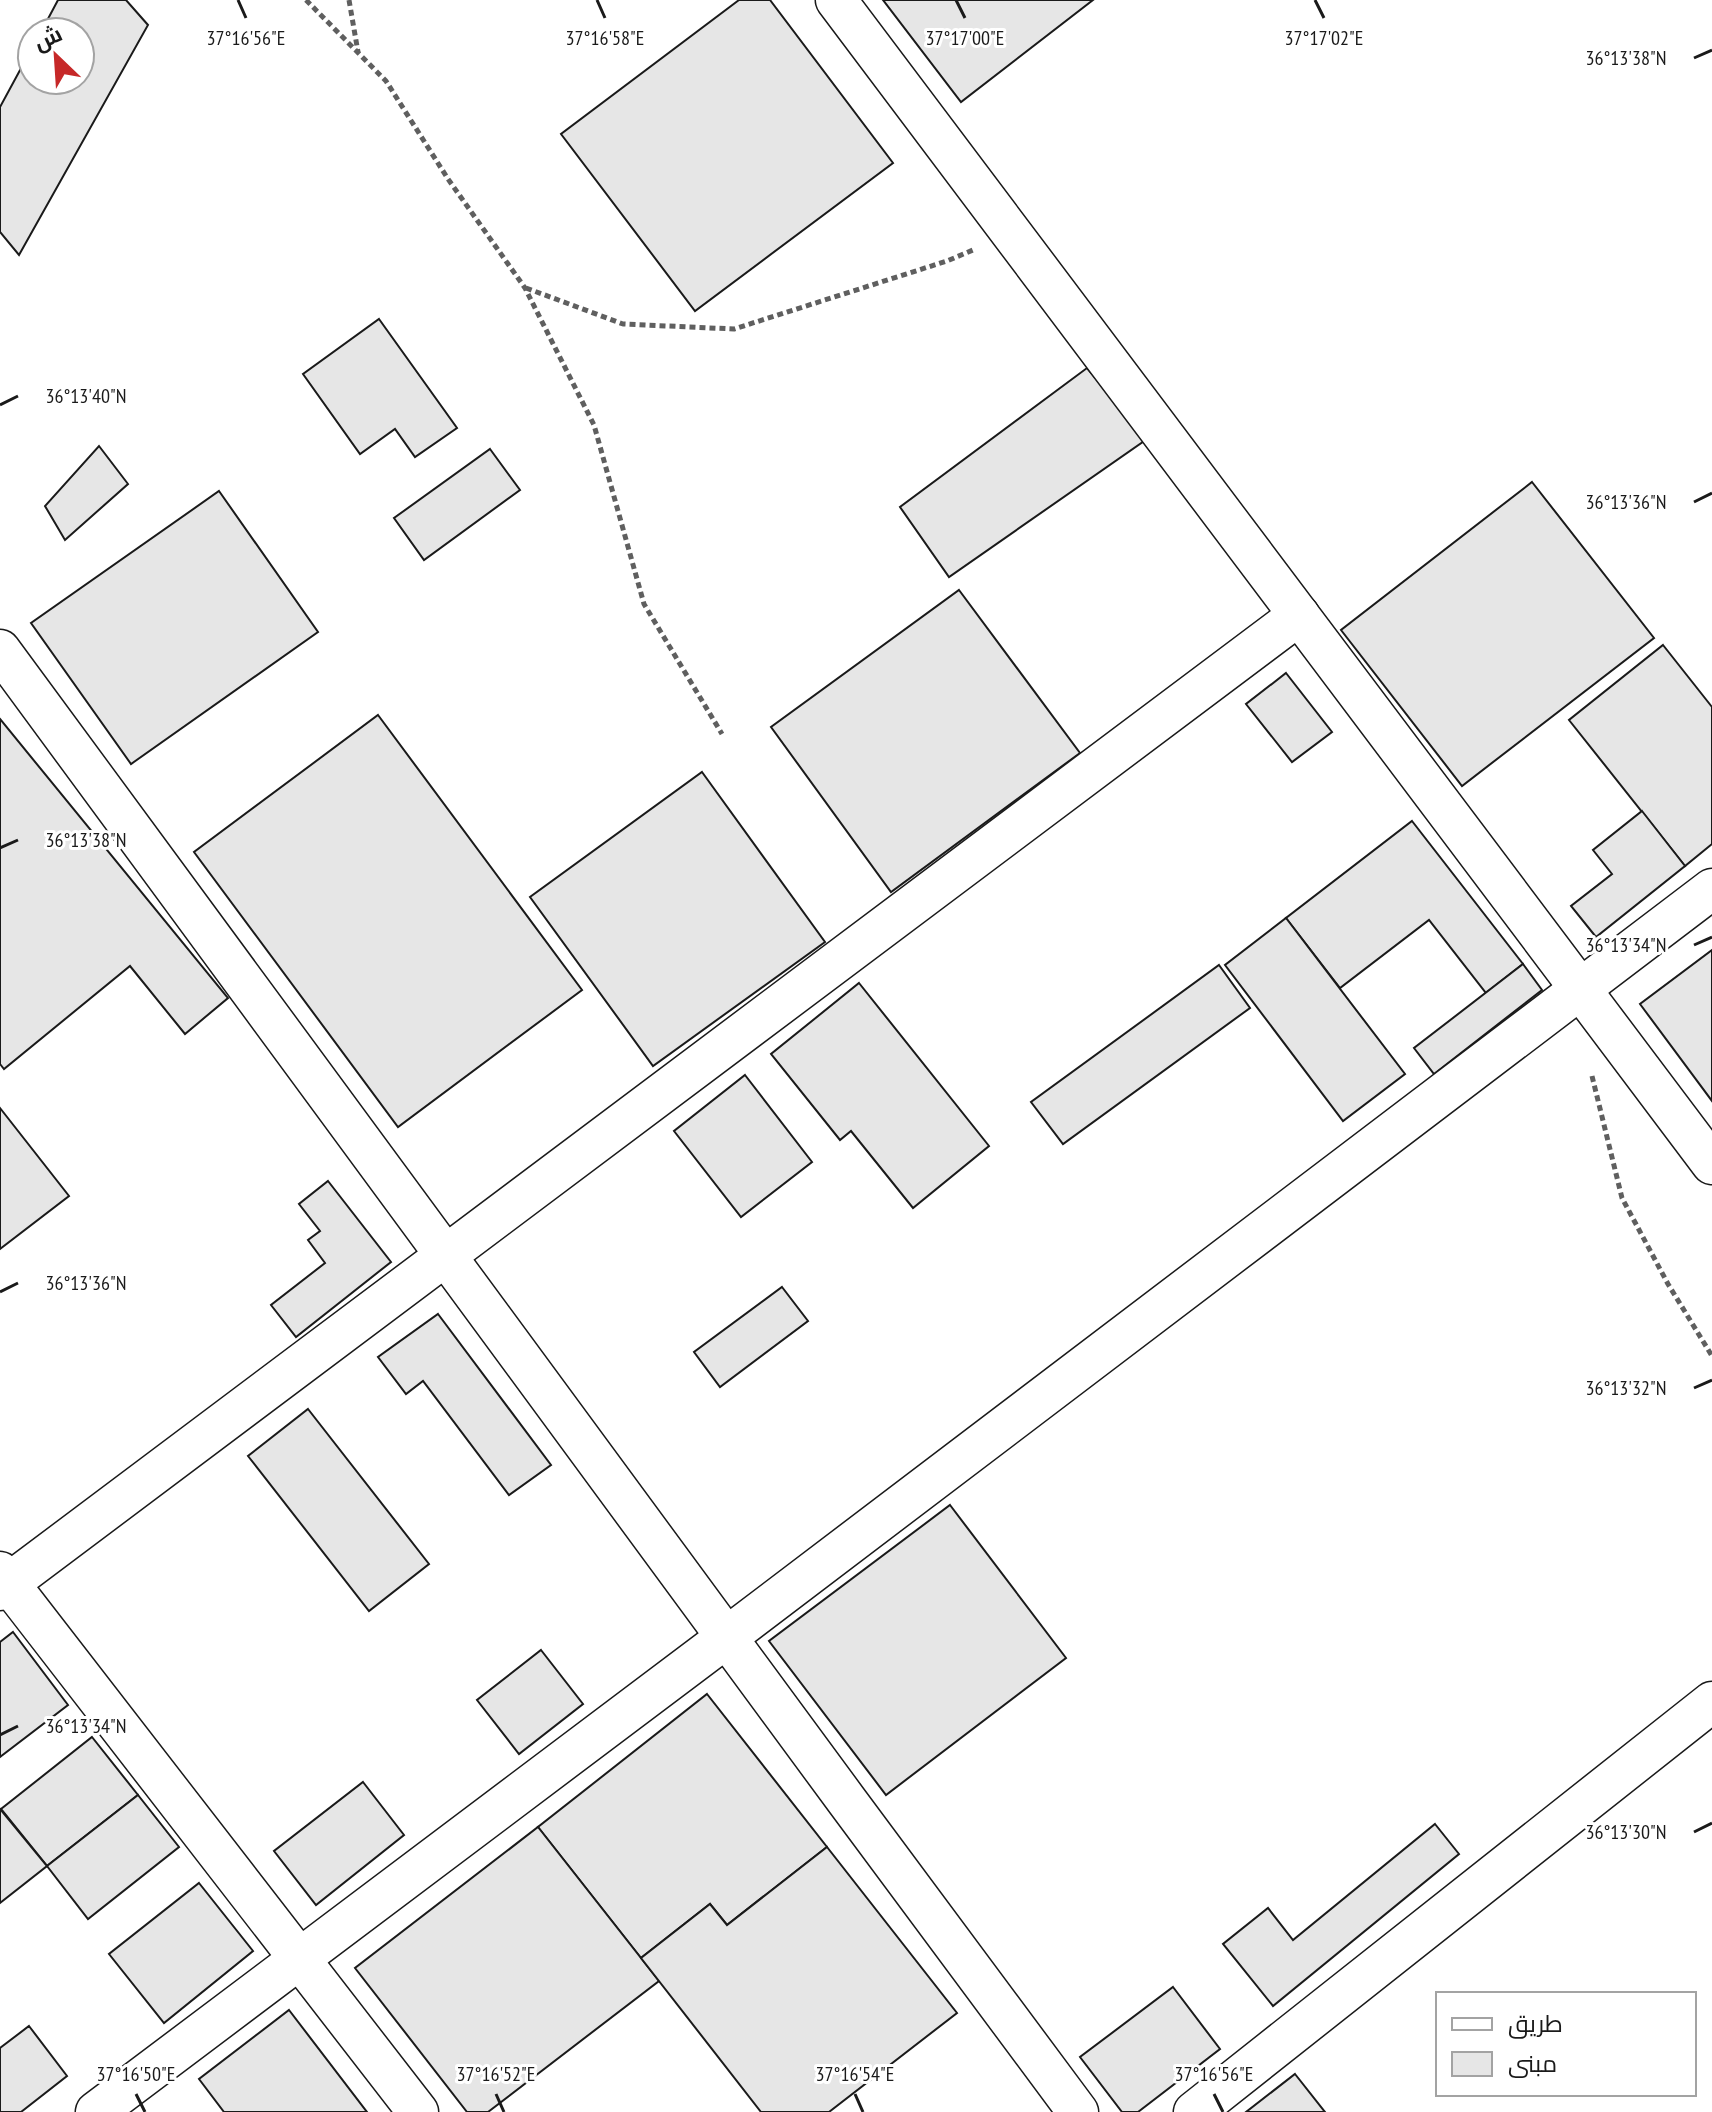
<svg xmlns="http://www.w3.org/2000/svg" width="1712" height="2112" font-family="'PT Sans Narrow',Cairo,sans-serif">
  <style>
    .building { fill: #e6e6e6; stroke: #1a1a1a; stroke-width: 2 }
    .lines { fill: none; stroke-linecap: round; stroke-linejoin: round }
    .street-casing { stroke: #1a1a1a; stroke-width: 43 }
    .path { stroke: #5f5f5f; stroke-width: 5; stroke-dasharray: 6 4; stroke-linecap: butt }
    .street { stroke: #fff; stroke-width: 40 }
    .ticks { fill: none; stroke: #1a1a1a; stroke-width: 3 }
    .ticks-label { font-size: 20px; text-anchor: middle; fill: #1a1a1a; stroke: #fff; stroke-width: 6; stroke-linejoin: round; paint-order: stroke }
  </style>
  <rect width="100%" height="100%" fill="#fff"/>
  <g class="building">
    <polygon points="58,0 126,0 148,25 19,255 0,232 0,107 32,48 32,80 80,80 80,32 41,32"/>
    <polygon points="739,0 770,0 893,163 695,311 561,134"/>
    <polygon points="883,0 1093,0 961,102"/>
    <polygon points="379,319 457,428 415,457 395,429 360,454 303,374"/>
    <polygon points="1087,368 1147,439 949,577 900,507"/>
    <polygon points="99,446 128,484 65,540 45,506"/>
    <polygon points="490,449 520,490 424,560 394,518"/>
    <polygon points="1532,482 1654,638 1462,786 1341,630"/>
    <polygon points="219,491 318,632 131,764 31,623"/>
    <polygon points="959,590 1080,753 891,892 771,727"/>
    <polygon points="1663,645 1712,707 1712,844 1685,866 1569,720"/>
    <polygon points="1286,673 1332,732 1292,762 1246,704"/>
    <polygon points="378,715 582,990 398,1127 194,852"/>
    <polygon points="0,719 228,998 185,1034 130,966 4,1069 0,1064"/>
    <polygon points="702,772 825,942 653,1066 530,897"/>
    <polygon points="1642,811 1685,866 1596,937 1571,906 1612,874 1593,850"/>
    <polygon points="1412,821 1523,964 1486,993 1429,920 1340,988 1286,918"/>
    <polygon points="1286,918 1405,1074 1343,1121 1225,965"/>
    <polygon points="1712,950 1712,1101 1640,1004"/>
    <polygon points="1523,964 1542,990 1434,1074 1414,1048"/>
    <polygon points="1219,965 1250,1008 1063,1144 1031,1102"/>
    <polygon points="859,983 989,1146 913,1208 851,1131 840,1140 771,1054"/>
    <polygon points="745,1075 812,1162 741,1217 674,1131"/>
    <polygon points="0,1108 69,1196 0,1249"/>
    <polygon points="328,1181 391,1262 296,1337 271,1305 325,1263 308,1240 320,1231 299,1204"/>
    <polygon points="782,1287 808,1321 720,1387 694,1352"/>
    <polygon points="438,1314 551,1465 509,1495 423,1381 406,1394 378,1357"/>
    <polygon points="308,1409 429,1564 369,1611 248,1456"/>
    <polygon points="950,1505 1066,1658 886,1795 769,1641"/>
    <polygon points="13,1632 68,1705 0,1757 0,1642"/>
    <polygon points="541,1650 583,1704 519,1754 477,1700"/>
    <polygon points="707,1694 827,1847 727,1925 710,1904 641,1958 538,1827"/>
    <polygon points="92,1737 138,1795 47,1866 1,1809"/>
    <polygon points="363,1782 404,1835 316,1905 274,1851"/>
    <polygon points="138,1795 179,1847 88,1919 47,1866"/>
    <polygon points="0,1809 47,1866 0,1903"/>
    <polygon points="1435,1824 1459,1854 1273,2006 1223,1944 1268,1908 1293,1940"/>
    <polygon points="538,1827 659,1981 488,2112 467,2112 355,1968"/>
    <polygon points="827,1847 957,2013 829,2112 761,2112 641,1958 710,1904 727,1925"/>
    <polygon points="199,1883 253,1951 164,2023 109,1954"/>
    <polygon points="1173,1987 1220,2049 1138,2112 1122,2112 1080,2057"/>
    <polygon points="289,2010 367,2112 224,2112 199,2079"/>
    <polygon points="29,2026 67,2076 21,2112 0,2112 0,2048"/>
    <polygon points="1295,2074 1325,2112 1246,2112"/>
  </g>
  <g class="lines">
    <defs>
      <g id="street">
        <polyline points="836,0 1712,1164"/>
        <polyline points="0,650 847,1801 1078,2112"/>
        <polyline points="0,1572 418,2112"/>
        <polyline points="0,1590 1299,615"/>
        <polyline points="96,2112 727,1637 1712,889"/>
        <polyline points="1194,2112 1712,1702"/>
      </g>
    </defs>
    <use href="#street" class="street-casing"/>
    <g class="path">
      <polyline points="306,0 386,81 448,179 525,288 594,425 644,604 722,734"/>
      <polyline points="349,0 358,52"/>
      <polyline points="526,288 623,324 734,329 947,261 973,250"/>
      <polyline points="1592,1076 1622,1198 1668,1284 1712,1356"/>
    </g>
    <use href="#street" class="street"/>
  </g>
  <path class="ticks" d="M238,0l8,18M597,0l8,18M956,0l9,18M1315,0l9,18M1694,58l18,-8M0,405l18,-9M1694,502l18,-9M0,848l18,-8M1694,945l18,-8M0,1292l18,-9M1694,1388l18,-8M0,1735l18,-9M1694,1832l18,-9M136,2094l9,18M496,2094l8,18M855,2094l8,18M1214,2094l9,18"/>
  <g class="ticks-label">
    <text x="965" y="45">37°17'00"E</text>
    <text x="1324" y="45">37°17'02"E</text>
    <text x="246" y="45">37°16'56"E</text>
    <text x="605" y="45">37°16'58"E</text>
    <text x="1626" y="65">36°13'38"N</text>
    <text x="86" y="403">36°13'40"N</text>
    <text x="1626" y="509">36°13'36"N</text>
    <text x="86" y="847">36°13'38"N</text>
    <text x="1626" y="952">36°13'34"N</text>
    <text x="86" y="1290">36°13'36"N</text>
    <text x="1626" y="1395">36°13'32"N</text>
    <text x="86" y="1733">36°13'34"N</text>
    <text x="1626" y="1839">36°13'30"N</text>
    <text x="136" y="2081">37°16'50"E</text>
    <text x="496" y="2081">37°16'52"E</text>
    <text x="855" y="2081">37°16'54"E</text>
    <text x="1214" y="2081">37°16'56"E</text>
  </g>
  <rect x="1436" y="1992" width="260" height="104" fill="#ffffff" stroke="#a3a3a3" stroke-width="2"/>
  <rect x="1452" y="2018" width="40" height="12" fill="#ffffff" stroke="#a3a3a3" stroke-width="2"/>
  <text x="1508" y="2032" font-size="24" fill="#1a1a1a">طريق</text>
  <rect x="1452" y="2052" width="40" height="24" fill="#e6e6e6" stroke="#a3a3a3" stroke-width="2"/>
  <text x="1508" y="2072" font-size="24" fill="#1a1a1a">مبنى</text>
  <g transform="translate(56 56) rotate(335)"><circle r="38" fill="#ffffff" stroke="#a3a3a3" stroke-width="2"/>
  <path d="M0-6L14 30L0 20L-14 30Z" fill="#c62828"/>
  <text y="-12" font-size="22" font-weight="bold" text-anchor="middle" fill="#1a1a1a">ش</text>
  </g>
</svg>
